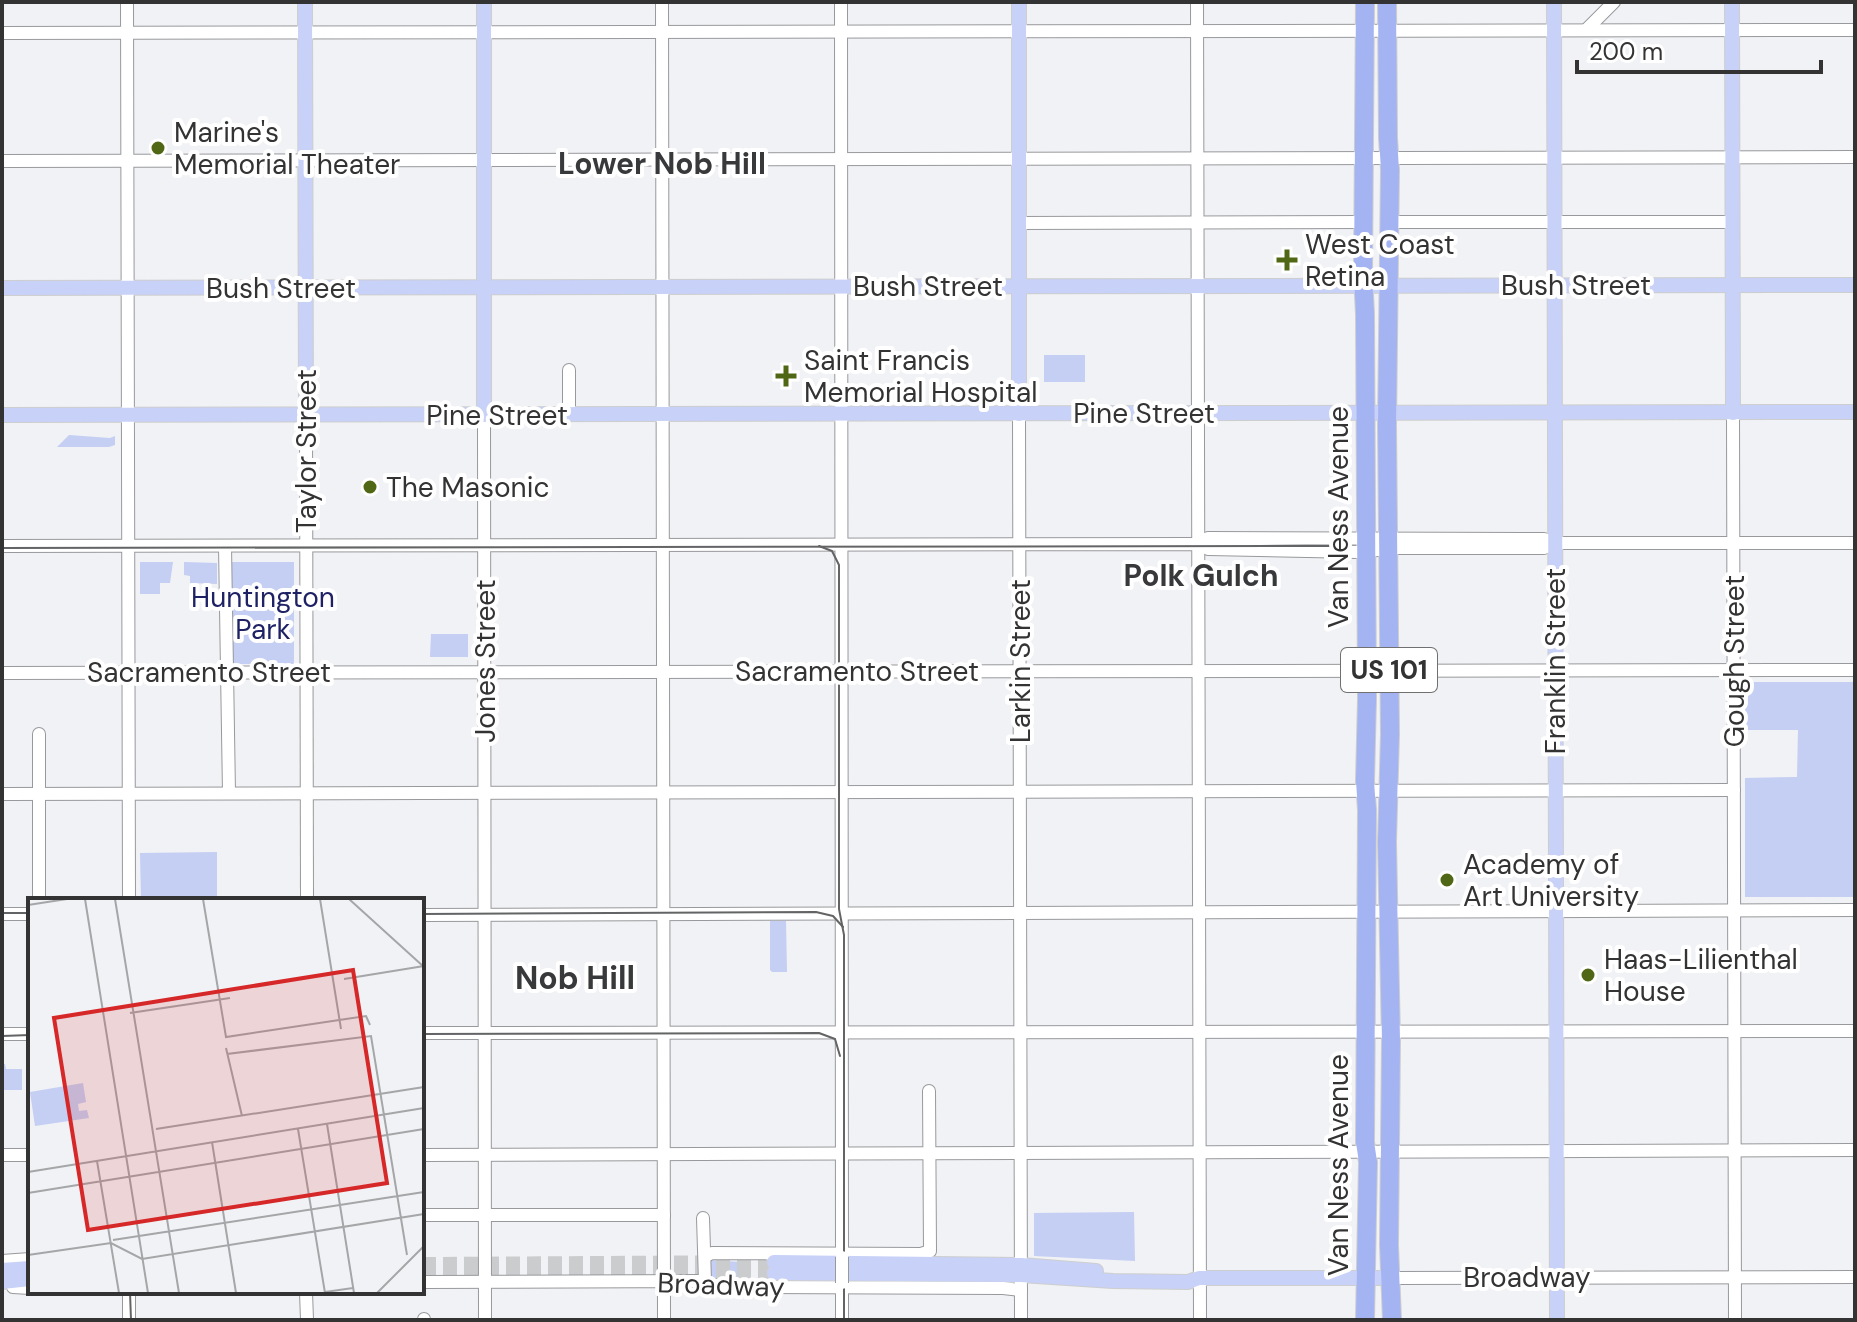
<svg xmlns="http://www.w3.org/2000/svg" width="1857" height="1322" font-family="'DM Sans',sans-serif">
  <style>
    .green { fill: #c5cef3 }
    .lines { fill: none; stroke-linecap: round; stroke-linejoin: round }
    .major-tunnel { stroke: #cbccce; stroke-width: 14; stroke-dasharray: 14 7; stroke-linecap: butt }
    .minor-casing { stroke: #98999c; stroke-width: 14 }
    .major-casing { stroke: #cecece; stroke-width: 16 }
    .highway-casing { stroke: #cecece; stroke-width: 20 }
    .minor { stroke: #fff; stroke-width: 12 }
    .major { stroke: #c8d1f7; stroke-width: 14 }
    .highway { stroke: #a4b3f2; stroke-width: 18 }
    .tram { stroke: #636465; stroke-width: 2 }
    .minor-bridge-casing { stroke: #98999c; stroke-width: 14; stroke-linecap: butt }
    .minor-bridge { stroke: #fff; stroke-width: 12 }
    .poi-dot { fill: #506715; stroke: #fff; stroke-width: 3 }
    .labels { text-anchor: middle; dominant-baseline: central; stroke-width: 8; stroke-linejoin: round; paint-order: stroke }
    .shield { fill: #fff; stroke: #707071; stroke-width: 2 }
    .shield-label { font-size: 26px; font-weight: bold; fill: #333334 }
    .poi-label { font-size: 28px; fill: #333334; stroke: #fff; text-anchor: start }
    .street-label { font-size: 28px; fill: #333334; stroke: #fff }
    .park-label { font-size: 28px; fill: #1e2265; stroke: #fff }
    .neighbourhood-label { font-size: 30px; font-weight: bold; fill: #38393b; stroke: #fff }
    .quarter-label { font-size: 32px; font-weight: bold; fill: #38393b; stroke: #fff }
    .inset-road { fill: none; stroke: #a5a6a8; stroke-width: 2 }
    .view { fill: #d62828; fill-opacity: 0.15; stroke: #d62828; stroke-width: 4 }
    .inset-edge { fill: none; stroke: #333334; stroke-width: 4 }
  </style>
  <rect width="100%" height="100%" fill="#f1f2f5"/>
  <g class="green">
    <rect x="1044" y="355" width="41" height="27"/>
    <polygon points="69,435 110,438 115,436 115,445 109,447 57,447"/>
    <polygon points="140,562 173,562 170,583 160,583 160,594 140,594"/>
    <polygon points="184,562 217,563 217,584 190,583 190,576 184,575"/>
    <rect x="232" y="562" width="62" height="102"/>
    <polygon points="431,634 468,634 468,657 430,657"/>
    <polygon points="1745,682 1855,682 1855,897 1745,897 1745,778 1797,777 1798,730 1745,730"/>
    <polygon points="217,852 217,900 141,900 140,853"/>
    <polygon points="770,921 786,921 787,972 772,972 770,970"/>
    <polygon points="2,1064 5,1064 6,1069 22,1069 22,1090 2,1090"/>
    <polygon points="1134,1212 1135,1261 1034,1256 1034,1213"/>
    <polygon points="743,1258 748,1258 749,1282 711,1282 709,1260 741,1262"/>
  </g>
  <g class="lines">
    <g class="major-tunnel">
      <polyline points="422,1264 774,1262"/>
      <polyline points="422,1275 774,1273"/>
    </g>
    <defs>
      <g id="minor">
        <polyline points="127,2 129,900"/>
        <polyline points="662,2 664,1320"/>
        <polyline points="841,2 842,1257"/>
        <polyline points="1197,2 1200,1320"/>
        <polyline points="1586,30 1614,2"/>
        <polyline points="2,33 1855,30"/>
        <polyline points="2,161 1855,157"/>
        <polyline points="1390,222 1733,222"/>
        <polyline points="1019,223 1363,222"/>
        <polyline points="1733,413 1735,1320"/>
        <polyline points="569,414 569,370"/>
        <polyline points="1019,414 1021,1320"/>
        <polyline points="306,415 307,900"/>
        <polyline points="484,415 485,1320"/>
        <polyline points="1198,544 1208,538 1544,539 1555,543 1855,543"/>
        <polyline points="2,546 1198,544 1208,549 1357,552 1398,548 1544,548 1555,543"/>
        <polyline points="225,546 229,793"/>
        <polyline points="2,673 1855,670"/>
        <polyline points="39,734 39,900"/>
        <polyline points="2,794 1734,790"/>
        <polyline points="2,914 30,914"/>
        <polyline points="422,915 1855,910"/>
        <polyline points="422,1033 1855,1031"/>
        <polyline points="2,1034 30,1034"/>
        <polyline points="2,1155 30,1155"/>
        <polyline points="422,1155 1855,1150"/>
        <polyline points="422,1215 664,1215"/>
        <polyline points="703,1218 705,1281"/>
        <polyline points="706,1256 712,1253 921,1254 930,1251 929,1091"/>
        <polyline points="2,1261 30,1259"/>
        <polyline points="1391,1278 1855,1277"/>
        <polyline points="422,1282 705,1281 712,1285 743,1287 1003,1288 1021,1290"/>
        <polyline points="842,1283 842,1320"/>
        <polyline points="13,1287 30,1288"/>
        <polyline points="129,1292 129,1320"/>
        <polyline points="306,1292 307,1320"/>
        <polyline points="424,1319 424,1320"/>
      </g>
      <g id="major">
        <polyline points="305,2 306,415"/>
        <polyline points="484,2 484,415"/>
        <polyline points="1019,2 1019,414"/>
        <polyline points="1554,2 1557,1320"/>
        <polyline points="1732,2 1733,413"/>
        <polyline points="2,288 1855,285"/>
        <polyline points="2,415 1855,412"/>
        <polyline points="774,1262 1021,1265 1096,1271"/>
        <polyline points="2,1270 30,1268"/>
        <polyline points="774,1273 1021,1275 1113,1281 1188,1282 1199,1278 1391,1278"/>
        <polyline points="2,1282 30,1279"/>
      </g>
      <g id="highway">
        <polyline points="1365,2 1363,275 1365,314 1367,699 1365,781 1367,810 1365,1142 1368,1162 1365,1320"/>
        <polyline points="1387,2 1388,138 1390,170 1387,425 1390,734 1387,842 1391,1041 1389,1245 1392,1320"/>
      </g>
    </defs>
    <use href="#minor" class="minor-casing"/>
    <use href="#major" class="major-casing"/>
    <use href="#highway" class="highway-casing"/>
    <use href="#minor" class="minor"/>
    <use href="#major" class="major"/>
    <use href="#highway" class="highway"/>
    <g class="tram">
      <polyline points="819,546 832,551 839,565 839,909 844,935 844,1320"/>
      <polyline points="2,548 1346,546"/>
      <polyline points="2,913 30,913"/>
      <polyline points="422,914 816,912 833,916 843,927"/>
      <polyline points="422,1034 819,1033 835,1039 840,1056"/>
      <polyline points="2,1036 30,1035"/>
      <polyline points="130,1292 131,1320"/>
    </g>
    <defs>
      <polyline id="minor-bridge" points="842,1257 842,1283"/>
    </defs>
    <use href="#minor-bridge" class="minor-bridge-casing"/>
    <use href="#minor-bridge" class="minor-bridge"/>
  </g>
  <g class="poi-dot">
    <circle cx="158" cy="148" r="8"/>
    <path d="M1283 248h8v8h8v8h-8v8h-8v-8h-8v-8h8z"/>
    <path d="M782 364h8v8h8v8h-8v8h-8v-8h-8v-8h8z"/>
    <circle cx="370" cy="487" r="8"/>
    <circle cx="1447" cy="880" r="8"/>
    <circle cx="1588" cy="975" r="8"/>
  </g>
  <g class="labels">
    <rect class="shield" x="1341" y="648" width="96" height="44" rx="6"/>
    <g class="shield-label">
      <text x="1389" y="670">US 101</text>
    </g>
    <g class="poi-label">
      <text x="174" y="132">Marine's<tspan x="174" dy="32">Memorial Theater</tspan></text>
      <text x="1305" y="244">West Coast<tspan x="1305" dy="32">Retina</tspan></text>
      <text x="804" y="360">Saint Francis<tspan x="804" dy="32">Memorial Hospital</tspan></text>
      <text x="386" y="487">The Masonic</text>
      <text x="1463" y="864">Academy of<tspan x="1463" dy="32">Art University</tspan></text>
      <text x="1604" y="959">Haas-Lilienthal<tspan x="1604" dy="32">House</tspan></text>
    </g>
    <g class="street-label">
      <text x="1576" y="285">Bush Street</text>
      <text x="928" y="286">Bush Street</text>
      <text x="281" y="288">Bush Street</text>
      <text x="1144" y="413">Pine Street</text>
      <text x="497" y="415">Pine Street</text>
      <text transform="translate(306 451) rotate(-90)">Taylor Street</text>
      <text transform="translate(1338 517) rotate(-90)">Van Ness Avenue</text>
      <text transform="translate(485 661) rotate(-90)">Jones Street</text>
      <text transform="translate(1020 661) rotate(-90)">Larkin Street</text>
      <text transform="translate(1555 661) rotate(-90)">Franklin Street</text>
      <text transform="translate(1734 661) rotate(-90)">Gough Street</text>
      <text x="857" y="671">Sacramento Street</text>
      <text x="209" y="672">Sacramento Street</text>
      <text transform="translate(1338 1165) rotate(-90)">Van Ness Avenue</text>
      <text x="1527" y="1277">Broadway</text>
      <text transform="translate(721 1285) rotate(2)">Broadway</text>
    </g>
    <g class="park-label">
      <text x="263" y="597">Huntington<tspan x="263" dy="32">Park</tspan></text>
    </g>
    <g class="neighbourhood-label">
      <text x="662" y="163">Lower Nob Hill</text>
      <text x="1201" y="575">Polk Gulch</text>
    </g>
    <g class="quarter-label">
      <text x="575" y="978">Nob Hill</text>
    </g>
  </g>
  <g transform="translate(28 898)">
    <rect width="396" height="396" fill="#f1f2f5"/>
    <path d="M55,185l3,19 -8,2 1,7 8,-1 2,8 -54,8 -5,-34z" fill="#c5cef3"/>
    <path class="inset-road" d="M57,1l63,394M87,1l64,394M175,1l23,138 140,-21 4,9M292,1l21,130M321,1l75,68M0,7l39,-6M316,81l80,-13M102,115l100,-15M198,150l16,68M199,156l144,-18 36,219M299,226l27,169M128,231l268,-42M270,231l27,164M184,244l24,151M69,263l22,132M0,274l396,-64M0,295l396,-64M85,342l311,-48M0,357l83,-12 31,16 282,-45M290,395l35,-5M349,395l47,-47"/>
    <path class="view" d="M325,72l34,213 -299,47 -34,-212z"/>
    <rect width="396" height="396" class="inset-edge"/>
  </g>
  <rect width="1857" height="1322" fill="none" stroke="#333334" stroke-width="8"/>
  <path d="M1577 60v12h244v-12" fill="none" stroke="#333334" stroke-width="4"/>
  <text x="1589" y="60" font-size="24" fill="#333334" stroke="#ffffff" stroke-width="6" paint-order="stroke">200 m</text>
</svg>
